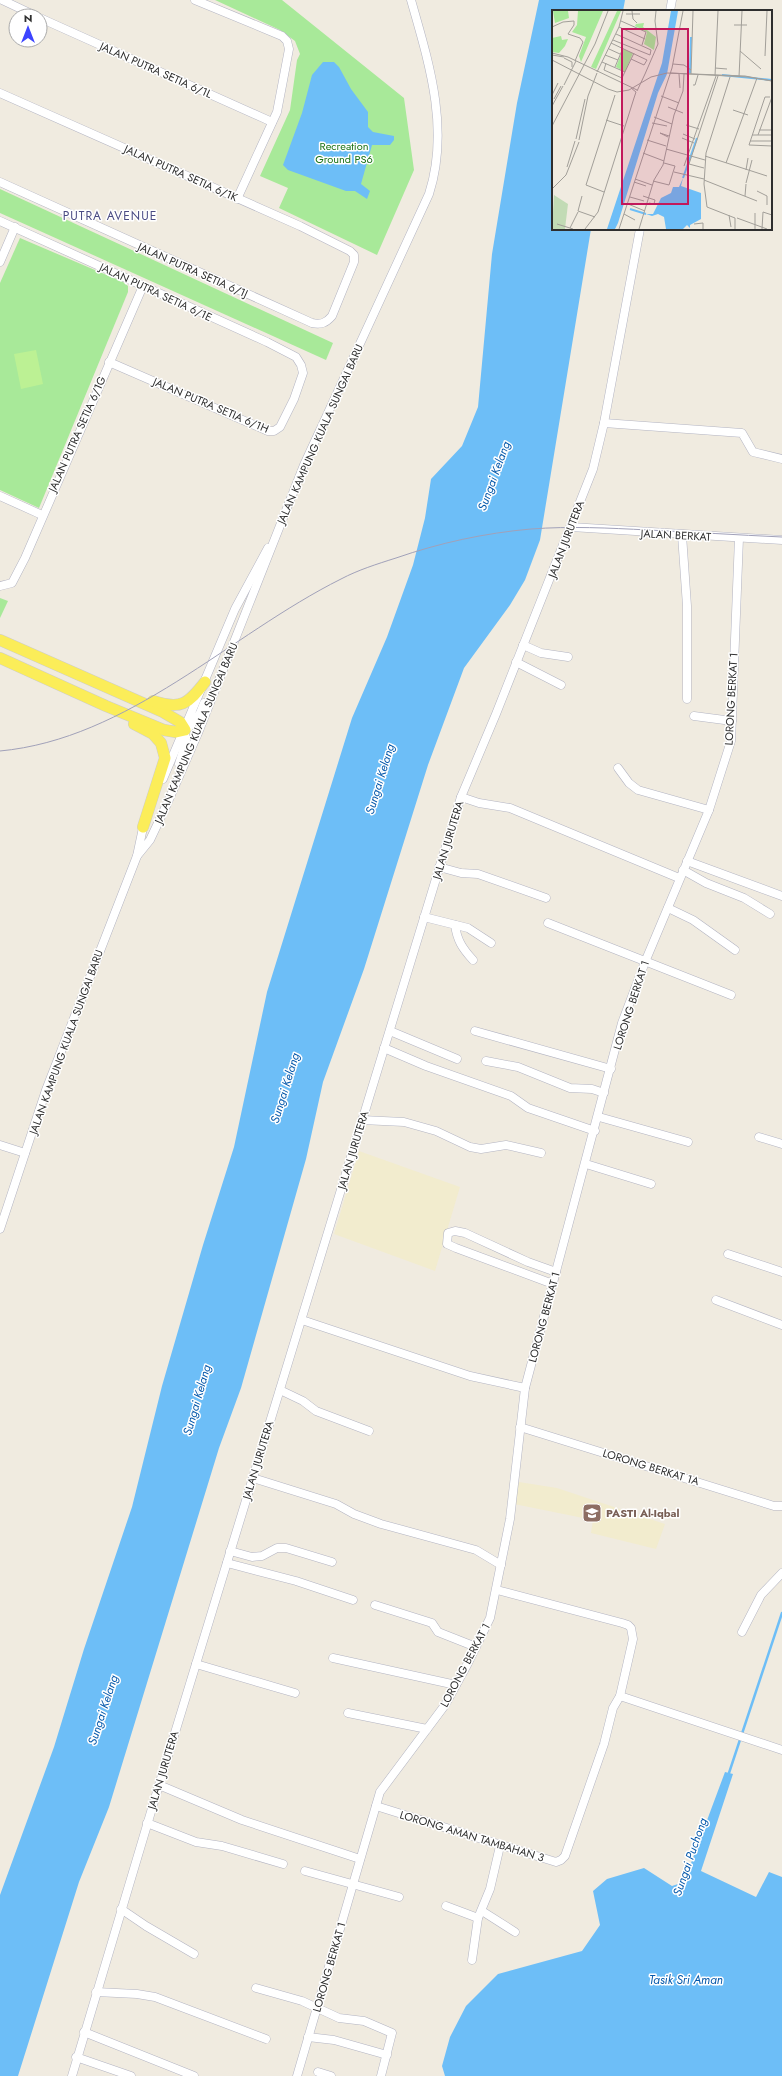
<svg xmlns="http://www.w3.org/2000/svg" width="782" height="2076" font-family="Jost,sans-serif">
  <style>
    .education { fill: #f2ecce }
    .green { fill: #a8e999 }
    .pitch { fill: #bcf194 }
    .water { fill: #6dbef7 }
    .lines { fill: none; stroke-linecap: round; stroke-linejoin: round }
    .stream { stroke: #6dbef7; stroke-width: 2.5 }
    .minor-casing { stroke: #b3b4c2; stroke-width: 9 }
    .major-casing { stroke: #cdcdcd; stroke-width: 12 }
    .minor { stroke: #fff; stroke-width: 8 }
    .major { stroke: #fbed59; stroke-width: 11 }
    .tram { stroke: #a1a1b9; stroke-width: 1 }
    .labels { text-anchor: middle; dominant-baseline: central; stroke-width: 3; stroke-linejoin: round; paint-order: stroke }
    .street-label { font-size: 11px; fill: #2e2e2e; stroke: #fff }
    .park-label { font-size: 11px; fill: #1b7216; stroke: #fff }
    .education-label { font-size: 11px; font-weight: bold; fill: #785e54; stroke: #fff; text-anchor: start }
    .neighbourhood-label { font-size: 12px; letter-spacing: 1px; fill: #4a4b83; stroke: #fff }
    .water-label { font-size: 12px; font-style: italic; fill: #0458ab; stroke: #fff }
    .inset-river { fill: none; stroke: #6dbef7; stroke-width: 2 }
    .inset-road { fill: none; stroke: #a29f99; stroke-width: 1 }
    .view { fill: #c2185b; fill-opacity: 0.15; stroke: #c2185b; stroke-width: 2 }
    .inset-edge { fill: none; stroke: #2e2e2e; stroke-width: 2 }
  </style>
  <rect width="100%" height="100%" fill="#f0ebe0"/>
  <g class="education">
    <polygon points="359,1151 460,1187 435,1271 334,1234"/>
    <polygon points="519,1482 557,1488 665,1524 656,1549 591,1533 593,1520 514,1504"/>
  </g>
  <g class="green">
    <polygon points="215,0 282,0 404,98 414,170 377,255 279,208 288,188 260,176 290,110 297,60 300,54 295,41 280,30"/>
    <polygon points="0,189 333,343 326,360 0,213"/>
    <polygon points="20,238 123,282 128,286 128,292 39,508 0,490 0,283"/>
    <polygon points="0,598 8,601 0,618"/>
  </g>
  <polygon class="pitch" points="36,350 43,384 21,389 14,354"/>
  <g class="water">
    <polygon points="539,0 625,0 623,11 553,11 553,229 591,229 540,540 525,580 510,605 464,668 428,765 364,969 323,1082 306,1159 241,1388 219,1448 109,1807 79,1882 18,2076 0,2076 0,1895 54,1747 84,1649 132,1507 162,1386 203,1245 234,1147 267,992 352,718 387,637 413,565 425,518 431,479 462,446 478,407 492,254 517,103"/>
    <polygon points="323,62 334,62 339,67 351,89 368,112 368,127 373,132 394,136 394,140 390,145 372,145 361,184 370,191 367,199 355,191 346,191 288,170 283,165 302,113 312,75"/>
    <polygon points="725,1772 733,1774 701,1871 756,1897 769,1872 782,1877 782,2076 445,2076 442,2066 450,2037 466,2006 498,1974 582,1951 600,1925 593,1891 607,1879 644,1868 672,1886 684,1882"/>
  </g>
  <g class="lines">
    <polyline class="stream" points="728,1776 782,1613"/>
    <defs>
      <g id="minor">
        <polyline points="2,0 36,16"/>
        <polyline points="195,0 282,36 287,41 289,49 277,112 237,199"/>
        <polyline points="670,11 672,0"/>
        <polyline points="40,18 272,122"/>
        <path d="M0,93l300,133 50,25 4,4v7l-22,54c-6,7 -11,9 -20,7l-312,-141"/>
        <polyline points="0,221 267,342 296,357 301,365 303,373 294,399 280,427 274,431 268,431 109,362"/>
        <polyline points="0,262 15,227"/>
        <polyline points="604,423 742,433 753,452 782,459"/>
        <polyline points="0,496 42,515"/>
        <polyline points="571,527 782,540"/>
        <polyline points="682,535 687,606 687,699"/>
        <polyline points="0,586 12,583 25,558 143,286"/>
        <polyline points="523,645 541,653 568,657"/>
        <polyline points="516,662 561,685"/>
        <polyline points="694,716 732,721"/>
        <polyline points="189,727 200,713 204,703"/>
        <polyline points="179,764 186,741 185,731"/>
        <polyline points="618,768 629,783 638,790 709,810"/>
        <polyline points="163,779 235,609 268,548"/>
        <polyline points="461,797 479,803 510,808 679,878"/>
        <path d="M137,856l13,-16 17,-36 31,-71 106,-268 125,-271c21,-65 0,-131 -18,-194"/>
        <polyline points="687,861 782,896"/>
        <polyline points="439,867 461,873 478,874 546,898"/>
        <polyline points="683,870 706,883 744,898 770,914"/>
        <polyline points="668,908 693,920 735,950"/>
        <polyline points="424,917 468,928 491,943"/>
        <polyline points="548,923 731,995"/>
        <path d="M455,925c2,15 7,23 18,35"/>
        <polyline points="390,1031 457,1059"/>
        <polyline points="475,1031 611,1069"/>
        <polyline points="384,1048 426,1066 511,1096 528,1108 595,1131"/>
        <polyline points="486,1061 518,1067 570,1088 592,1089 604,1093"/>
        <polyline points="599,1117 688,1142"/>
        <polyline points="362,1120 404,1122 436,1131 470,1147 481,1149 506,1145 541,1153"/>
        <polyline points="759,1137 782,1144"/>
        <polyline points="0,1145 25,1153"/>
        <polyline points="586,1164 651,1184"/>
        <polyline points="0,1229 46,1090 137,856 144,823"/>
        <polyline points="728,1254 782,1272"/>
        <polyline points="553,1284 456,1248 447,1244 448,1233 455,1231 465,1233 528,1262 556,1272"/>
        <polyline points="716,1300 782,1325"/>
        <polyline points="302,1320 470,1376 525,1388"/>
        <polyline points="280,1390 303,1401 316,1411 369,1431"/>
        <polyline points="520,1427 774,1506 782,1506"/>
        <polyline points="253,1478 336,1504 354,1514 381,1524 476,1550 501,1565"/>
        <polyline points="230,1551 252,1557 262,1556 277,1548 286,1548 332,1562"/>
        <polyline points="227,1563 296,1581 353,1600"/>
        <polyline points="375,1605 432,1623 438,1632 476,1647"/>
        <polyline points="742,1632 761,1595 782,1573"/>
        <polyline points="333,1658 456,1685"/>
        <polyline points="196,1664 295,1693"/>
        <polyline points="620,1696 782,1750"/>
        <polyline points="348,1713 427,1729"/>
        <polyline points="159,1785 242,1820 360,1859"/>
        <polyline points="376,1806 556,1862 561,1860 565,1856 604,1744 613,1708 620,1696 633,1639 631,1628 628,1625 622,1623 497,1590"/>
        <polyline points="147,1823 196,1842 222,1846 283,1864"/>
        <polyline points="305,1871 399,1897"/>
        <polyline points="446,1906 478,1918"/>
        <polyline points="121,1909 146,1926 194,1954"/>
        <polyline points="482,1911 515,1932"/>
        <polyline points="472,1960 478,1918 490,1889 500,1846"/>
        <polyline points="256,1988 302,2001 339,2018 364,2021 392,2033 381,2076"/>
        <polyline points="96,1992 137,1994 155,1997 266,2039"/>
        <polyline points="84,2032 194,2076"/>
        <polyline points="308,2037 334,2040 387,2055"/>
        <polyline points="76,2057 131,2076"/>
        <polyline points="318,2072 331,2076"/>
        <polyline points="72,2076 159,1785 461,797 496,714 593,469 604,423 640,229"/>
        <polyline points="297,2076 380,1792 445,1705 467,1665 490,1618 510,1519 525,1388 622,1023 645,962 709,810 731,741 739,538"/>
      </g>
      <g id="major">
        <polyline points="0,640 163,712 180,722 185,730 176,732 164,730 106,706 0,658"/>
        <path d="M153,701c28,9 35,3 52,-19"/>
        <polyline points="134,724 153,734 161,743 165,758 143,827"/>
      </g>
    </defs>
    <use href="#minor" class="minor-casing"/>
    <use href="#major" class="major-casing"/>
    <use href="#minor" class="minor"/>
    <use href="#major" class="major"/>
    <path class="tram" d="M0,751c129,-12 229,-116 341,-172 17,-9 36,-15 55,-21 43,-15 89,-25 135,-29 39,-3 78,-1 117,1 45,2 89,5 134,7"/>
  </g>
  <defs>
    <symbol id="school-square" viewBox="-11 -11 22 22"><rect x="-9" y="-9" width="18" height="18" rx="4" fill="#8d6e63" stroke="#fff"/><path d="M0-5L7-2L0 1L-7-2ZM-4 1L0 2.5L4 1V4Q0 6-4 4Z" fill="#fff"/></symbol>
  </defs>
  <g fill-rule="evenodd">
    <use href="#school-square" x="581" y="1502" width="22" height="22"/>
  </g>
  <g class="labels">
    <g class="street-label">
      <text transform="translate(156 70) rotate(24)">JALAN PUTRA SETIA 6/1L</text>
      <text transform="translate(181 173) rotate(24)">JALAN PUTRA SETIA 6/1K</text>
      <text transform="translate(193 270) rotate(24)">JALAN PUTRA SETIA 6/1J</text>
      <text transform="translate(156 292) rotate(25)">JALAN PUTRA SETIA 6/1E</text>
      <text transform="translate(211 405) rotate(23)">JALAN PUTRA SETIA 6/1H</text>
      <text transform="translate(77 434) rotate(-66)">JALAN PUTRA SETIA 6/1G</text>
      <text transform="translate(320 434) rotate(-66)">JALAN KAMPUNG KUALA SUNGAI BARU</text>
      <text transform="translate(676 535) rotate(3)">JALAN BERKAT</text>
      <text transform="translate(566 539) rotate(-69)">JALAN JURUTERA</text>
      <text transform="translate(731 699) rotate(-87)">LORONG BERKAT 1</text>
      <text transform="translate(196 733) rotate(-67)">JALAN KAMPUNG KUALA SUNGAI BARU</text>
      <text transform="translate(448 840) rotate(-73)">JALAN JURUTERA</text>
      <text transform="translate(631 1005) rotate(-72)">LORONG BERKAT 1</text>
      <text transform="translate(66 1042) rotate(-70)">JALAN KAMPUNG KUALA SUNGAI BARU</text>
      <text transform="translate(353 1150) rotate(-73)">JALAN JURUTERA</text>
      <text transform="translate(544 1317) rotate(-75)">LORONG BERKAT 1</text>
      <text transform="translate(258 1460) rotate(-73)">JALAN JURUTERA</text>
      <text transform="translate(651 1467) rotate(17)">LORONG BERKAT 1A</text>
      <text transform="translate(465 1665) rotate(-62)">LORONG BERKAT 1</text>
      <text transform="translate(163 1770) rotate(-73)">JALAN JURUTERA</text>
      <text transform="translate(472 1836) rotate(17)">LORONG AMAN TAMBAHAN 3</text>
      <text transform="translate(329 1967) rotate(-74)">LORONG BERKAT 1</text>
    </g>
    <g class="park-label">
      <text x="344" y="146">Recreation<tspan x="344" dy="13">Ground PS6</tspan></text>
    </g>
    <g class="education-label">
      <text x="606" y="1513">PASTI Al-Iqbal</text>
    </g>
    <g class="neighbourhood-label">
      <text x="110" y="216">PUTRA AVENUE</text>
    </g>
    <g class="water-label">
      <text transform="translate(494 476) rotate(-70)">Sungai Kelang</text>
      <text transform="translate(380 779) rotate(-73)">Sungai Kelang</text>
      <text transform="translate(285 1088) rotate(-73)">Sungai Kelang</text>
      <text transform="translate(197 1400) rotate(-74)">Sungai Kelang</text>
      <text transform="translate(103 1710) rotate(-72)">Sungai Kelang</text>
      <text transform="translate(690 1857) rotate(-71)">Sungai Puchong</text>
      <text x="686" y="1980">Tasik Sri Aman</text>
    </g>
  </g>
  <g transform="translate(552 10)">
    <rect width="220" height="220" fill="#f0ebe0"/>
    <path d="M1,1h15l1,7 -14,5zM26,1h25l-22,51 -2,-6 7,-19 -14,-5 5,-7zM65,1h4l-25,58 -5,-2zM92,13l-1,4 13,10 -2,13 -10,-6 3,-12 -12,-6 1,-2zM9,26l1,4 6,-1 -3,7 -6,7 -7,-1v-14zM71,39l10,4 -8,19 -9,-5z" fill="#a8e999"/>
    <path d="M2,185l14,9 -3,25h-13z" fill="#c2dbb5"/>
    <path d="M119,1h7l-11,63 -9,19 -40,130 -3,6h-8l55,-166zM131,168l-2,8 20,7v26l-11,6v3l-3,-3 -4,4h-17l-2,-12 -6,-3 -6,2 -6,-2h7l8,-16 10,-5 2,-6h6z" fill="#6dbef7"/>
    <path class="inset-river" d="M138,63l1,-36M170,65l50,5M131,168l14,-40M78,199l16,5"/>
    <path class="inset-road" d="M80,1l1,8 4,4M74,4h14M69,11l25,11 -4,13M182,15h13M0,17l11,-5 11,-1v4l-6,9 12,4 3,4 -8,19M67,17l26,12M61,30l37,15 1,-5 -35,-16M59,33l36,17 -3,5 -13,-6M57,39l11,5M188,41l21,18M0,43l16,4 69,33M0,45l12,2M53,45l13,5M213,46l2,-45M12,48l8,4v5M0,50l56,29 9,3 12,-2 22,-13 16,-4 78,3 27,5M50,52l23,10M54,53l-2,7 18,8 12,-25M121,54l11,1 7,5M63,57l8,-19M163,58l12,1M45,62l22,-45 4,-16M118,63l78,4 24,4M93,64l13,-30 -3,-23 1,-10M127,64l1,14M139,64l2,-63M163,66l3,-65M178,67l-24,76 -2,31 3,23 28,11v11M187,67l3,-66M12,75l12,-24M141,75h2l3,-10M79,78l5,4 -2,6M85,81l8,-17M0,85l6,-12M109,86l18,7M218,87h-5l-16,48 23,1M2,89l7,-13M0,96l11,-20M116,97l15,6M181,100l15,5M102,107l18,7M54,110l18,6M100,113l15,3M134,115l13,4M0,116l43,-82 13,-33M207,120h13M131,124l12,5M200,125h20M206,125l14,-38M116,127l-8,-4 9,3M130,128l12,5M24,129l9,-40M27,130l9,-44 9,-23M95,130l19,6M198,131h22M114,139l39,11M91,143l21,8M153,146l62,20M174,153l31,-85M132,156l32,-90M15,157l8,-26M152,158l-15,-4 29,-88M194,160l2,-12M122,162l30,7M83,169l17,6M152,170l53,21M101,171l16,4 6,-19 -11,-3M82,172l12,4M194,173l6,-23M0,179l14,-14 13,-33M205,181l10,5v9M52,182l-18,-7 29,-90M30,186l-4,15 17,6M91,186l12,4 -1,4 -5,-1M193,186l1,-12M78,187l14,4M76,194l17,7M72,204l11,6M177,205l2,12M185,208l30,11M5,214l16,5M142,214l9,-1v6M18,218l8,-16M33,219l13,-17 36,-114M67,219l53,-161 11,-57M87,219l15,-49 9,-15 11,-50 9,-24 1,-17M203,219v-16M210,219l1,-17 9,3"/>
    <path class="view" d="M70,19h66v175h-66z"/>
    <rect width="220" height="220" class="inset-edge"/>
  </g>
  <g transform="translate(28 28)"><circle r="19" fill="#ffffff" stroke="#ababab"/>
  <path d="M0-3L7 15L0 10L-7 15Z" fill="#3d44ff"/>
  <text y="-6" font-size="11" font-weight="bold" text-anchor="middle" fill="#2e2e2e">N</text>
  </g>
</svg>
